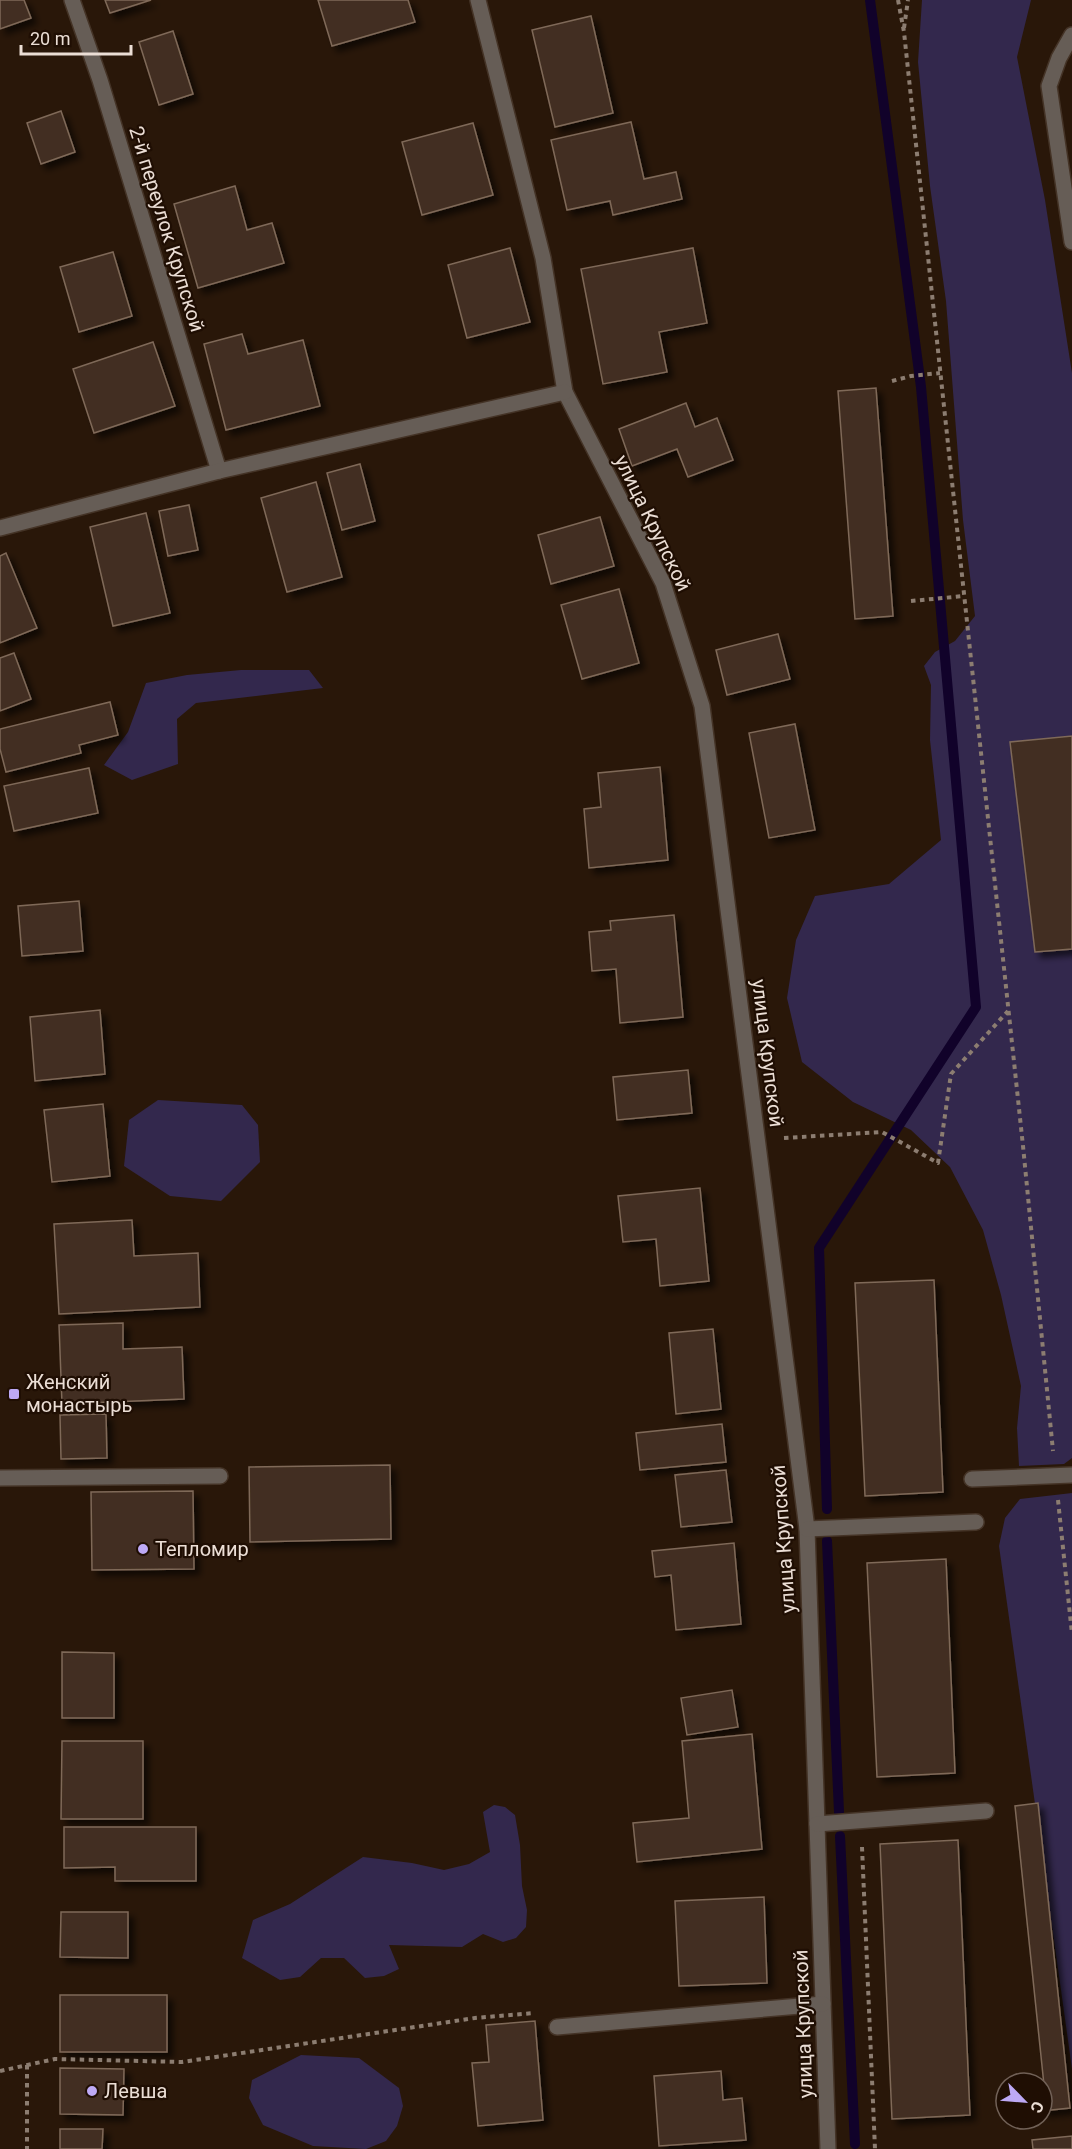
<svg xmlns="http://www.w3.org/2000/svg" width="1072" height="2149" font-family="Roboto,sans-serif">
  <style>
    .green { fill: #33284d }
    .lines { fill: none; stroke-linecap: round; stroke-linejoin: round }
    .stream { stroke: #11022a; stroke-width: 10 }
    .building { fill: #422f20; stroke: #7f6959; stroke-width: 1.5; filter: url(#shadow) }
    .minor-casing { stroke: #443326; stroke-width: 18 }
    .path { stroke: #8c7d71; stroke-width: 4; stroke-dasharray: 4.5 4.5; stroke-linecap: butt }
    .minor { stroke: #665d56; stroke-width: 15 }
    .poi-dot { fill: #bda9f5; stroke: #1f0e03; stroke-width: 2 }
    .labels { text-anchor: middle; dominant-baseline: central; stroke-width: 4.5; stroke-linejoin: round; paint-order: stroke }
    .street-label { font-size: 20px; fill: #ebded5; stroke: #1f0e03 }
    .poi-label { font-size: 20px; fill: #ebded5; stroke: #1f0e03; text-anchor: start }
  </style>
  <defs>
    <filter id="shadow"><feDropShadow dx="5.5" dy="5.5" stdDeviation="3" flood-color="#0009"/></filter>
  </defs>
  <rect width="100%" height="100%" fill="#291709"/>
  <g class="green">
    <polygon points="922,0 1031,0 1017,57 1045,200 1072,373 1072,736 1010,743 1035,952 1072,949 1072,1458 1064,1464 1019,1466 1017,1428 1021,1386 1001,1295 983,1230 950,1167 911,1130 853,1102 802,1062 787,998 796,940 815,896 889,884 941,840 930,740 931,685 924,666 935,652 955,641 975,616 963,520 946,301 930,186 918,62"/>
    <polygon points="241,670 309,670 323,688 196,703 177,719 178,764 132,780 104,765 128,732 146,683 187,675"/>
    <polygon points="158,1100 242,1105 258,1125 260,1162 221,1201 170,1196 124,1166 129,1120"/>
    <polygon points="1072,1493 1072,2069 999,1546 1005,1518 1020,1499"/>
    <polygon points="494,1805 505,1807 515,1815 520,1845 522,1886 527,1910 526,1927 516,1938 503,1942 483,1934 462,1947 389,1945 399,1969 384,1976 365,1978 344,1958 321,1958 300,1977 280,1980 242,1958 253,1920 290,1904 363,1857 412,1863 444,1870 469,1864 490,1852 483,1812"/>
    <polygon points="301,2055 359,2058 399,2088 403,2106 397,2126 386,2141 366,2149 313,2146 263,2125 249,2098 252,2080"/>
  </g>
  <g class="lines">
    <g class="stream">
      <polyline points="827,1509 819,1248 976,1007 921,387 870,0"/>
      <polyline points="827,1541 839,1812"/>
      <polyline points="840,1836 855,2144"/>
    </g>
  </g>
  <g class="building">
    <polygon points="0,0 24,0 31,18 0,29"/>
    <polygon points="105,0 151,0 110,13"/>
    <polygon points="318,0 408,0 415,22 332,46"/>
    <polygon points="591,16 613,113 555,127 532,30"/>
    <polygon points="173,31 193,94 159,105 139,42"/>
    <polygon points="61,111 75,152 41,164 27,123"/>
    <polygon points="631,122 644,179 676,172 682,199 613,215 610,201 567,210 551,140"/>
    <polygon points="473,123 493,195 422,215 402,142"/>
    <polygon points="235,186 247,230 272,223 284,263 198,288 174,204"/>
    <polygon points="510,248 530,322 467,338 448,265"/>
    <polygon points="693,248 707,323 659,332 667,372 603,384 581,269"/>
    <polygon points="113,252 132,316 79,332 60,267"/>
    <polygon points="242,334 248,354 303,340 320,406 226,430 204,344"/>
    <polygon points="153,342 175,406 94,433 73,369"/>
    <polygon points="876,388 893,616 855,619 838,391"/>
    <polygon points="686,403 695,427 717,418 733,460 688,477 677,449 632,466 619,429"/>
    <polygon points="360,464 375,521 342,530 327,473"/>
    <polygon points="316,482 342,577 287,592 261,498"/>
    <polygon points="189,505 198,550 168,556 159,511"/>
    <polygon points="146,513 170,613 113,626 90,527"/>
    <polygon points="600,517 614,566 551,584 538,535"/>
    <polygon points="6,553 37,628 0,643 0,556"/>
    <polygon points="619,589 639,663 582,679 561,605"/>
    <polygon points="778,634 790,679 727,695 716,650"/>
    <polygon points="14,653 31,699 0,711 0,658"/>
    <polygon points="110,702 118,735 79,745 81,753 6,772 0,749 0,729"/>
    <polygon points="795,724 815,830 769,838 749,733"/>
    <polygon points="1072,736 1072,949 1035,952 1010,742"/>
    <polygon points="660,767 668,860 589,868 584,809 601,807 598,773"/>
    <polygon points="89,768 98,813 14,831 4,786"/>
    <polygon points="79,901 83,951 22,956 18,906"/>
    <polygon points="674,915 683,1017 620,1023 616,969 592,971 589,932 611,930 610,921"/>
    <polygon points="100,1010 105,1074 35,1081 30,1017"/>
    <polygon points="688,1070 692,1113 617,1120 613,1077"/>
    <polygon points="103,1104 110,1176 52,1182 44,1110"/>
    <polygon points="700,1188 709,1281 660,1286 656,1239 623,1242 618,1196"/>
    <polygon points="132,1220 134,1256 198,1253 200,1307 59,1314 54,1224"/>
    <polygon points="934,1280 943,1492 865,1496 855,1283"/>
    <polygon points="123,1323 123,1349 182,1347 184,1399 62,1404 59,1325"/>
    <polygon points="713,1329 721,1409 676,1414 669,1333"/>
    <polygon points="106,1414 107,1458 61,1459 60,1415"/>
    <polygon points="722,1424 726,1462 640,1470 636,1433"/>
    <polygon points="390,1465 391,1539 250,1542 249,1467"/>
    <polygon points="726,1470 732,1522 681,1527 675,1475"/>
    <polygon points="193,1491 194,1569 92,1570 91,1492"/>
    <polygon points="734,1543 741,1624 676,1630 671,1575 655,1577 652,1551"/>
    <polygon points="946,1559 955,1773 877,1777 867,1563"/>
    <polygon points="62,1652 114,1653 114,1718 62,1718"/>
    <polygon points="732,1690 738,1727 687,1735 681,1698"/>
    <polygon points="752,1734 762,1849 637,1862 633,1823 689,1818 682,1741"/>
    <polygon points="62,1741 143,1741 143,1819 61,1819"/>
    <polygon points="1038,1803 1070,2108 1042,2111 1042,2085 1044,2085 1015,1806"/>
    <polygon points="64,1827 196,1827 196,1881 115,1881 115,1867 64,1868"/>
    <polygon points="958,1840 970,2115 892,2119 880,1844"/>
    <polygon points="764,1897 767,1983 679,1986 675,1901"/>
    <polygon points="61,1912 128,1912 128,1958 60,1957"/>
    <rect x="60" y="1995" width="107" height="57"/>
    <polygon points="535,2021 543,2120 478,2126 472,2063 489,2062 486,2025"/>
    <polygon points="60,2068 124,2069 123,2115 60,2114"/>
    <polygon points="721,2071 723,2100 742,2098 746,2140 659,2146 654,2076"/>
    <polygon points="60,2129 103,2129 102,2149 60,2149"/>
    <polygon points="1072,2136 1072,2149 1033,2149 1032,2140"/>
  </g>
  <g class="lines">
    <defs>
      <g id="minor">
        <polyline points="72,0 100,80 219,471"/>
        <polyline points="478,0 543,258 565,392 663,583 702,706 807,1529 828,2149"/>
        <polyline points="1072,242 1049,86 1059,58 1072,35"/>
        <polyline points="0,528 219,471 565,392"/>
        <polyline points="0,1478 220,1476"/>
        <polyline points="972,1479 1072,1475"/>
        <polyline points="807,1529 976,1522"/>
        <polyline points="817,1824 986,1811"/>
        <polyline points="557,2027 823,2004"/>
      </g>
    </defs>
    <use href="#minor" class="minor-casing"/>
    <g class="path">
      <polyline points="898,0 904,32 1023,1146 1053,1451"/>
      <polyline points="904,28 908,0"/>
      <polyline points="892,381 911,376 940,373"/>
      <polyline points="911,601 964,596"/>
      <polyline points="784,1138 882,1132 938,1163 951,1074 1008,1011"/>
      <polyline points="1058,1500 1072,1634"/>
      <polyline points="862,1847 875,2149"/>
      <polyline points="27,2065 27,2149"/>
      <polyline points="0,2071 55,2059 182,2062 475,2018 534,2013"/>
    </g>
    <use href="#minor" class="minor"/>
  </g>
  <g class="poi-dot">
    <rect x="8" y="1388" width="12" height="12" rx="3"/>
    <circle cx="143" cy="1549" r="6"/>
    <circle cx="92" cy="2091" r="6"/>
  </g>
  <g class="labels">
    <g class="street-label">
      <text transform="translate(167 229) rotate(73)">2-й переулок Крупской</text>
      <text transform="translate(653 523) rotate(64)">улица Крупской</text>
      <text transform="translate(768 1053) rotate(83)">улица Крупской</text>
      <text transform="translate(783 1539) rotate(-94)">улица Крупской</text>
      <text transform="translate(803 2024) rotate(-92)">улица Крупской</text>
    </g>
    <g class="poi-label">
      <text x="26" y="1382">Женский<tspan x="26" dy="23">монастырь</tspan></text>
      <text x="155" y="1549">Тепломир</text>
      <text x="104" y="2091">Левша</text>
    </g>
  </g>
  <g transform="translate(1024 2101) rotate(115)"><circle r="28" fill="#1f0e03" stroke="#716157" stroke-width="1.5"/>
  <path d="M0-4.5L10 22L0 15L-10 22Z" fill="#bda9f5"/>
  <text y="-9" font-size="16" font-weight="bold" text-anchor="middle" fill="#ebded5">С</text>
  </g>
  <path d="M21 45v9h110v-9" fill="none" stroke="#ebded5" stroke-width="3"/>
  <text x="30" y="45" font-size="18" fill="#ebded5" stroke="#1f0e03" stroke-width="4.5" paint-order="stroke">20 m</text>
</svg>
